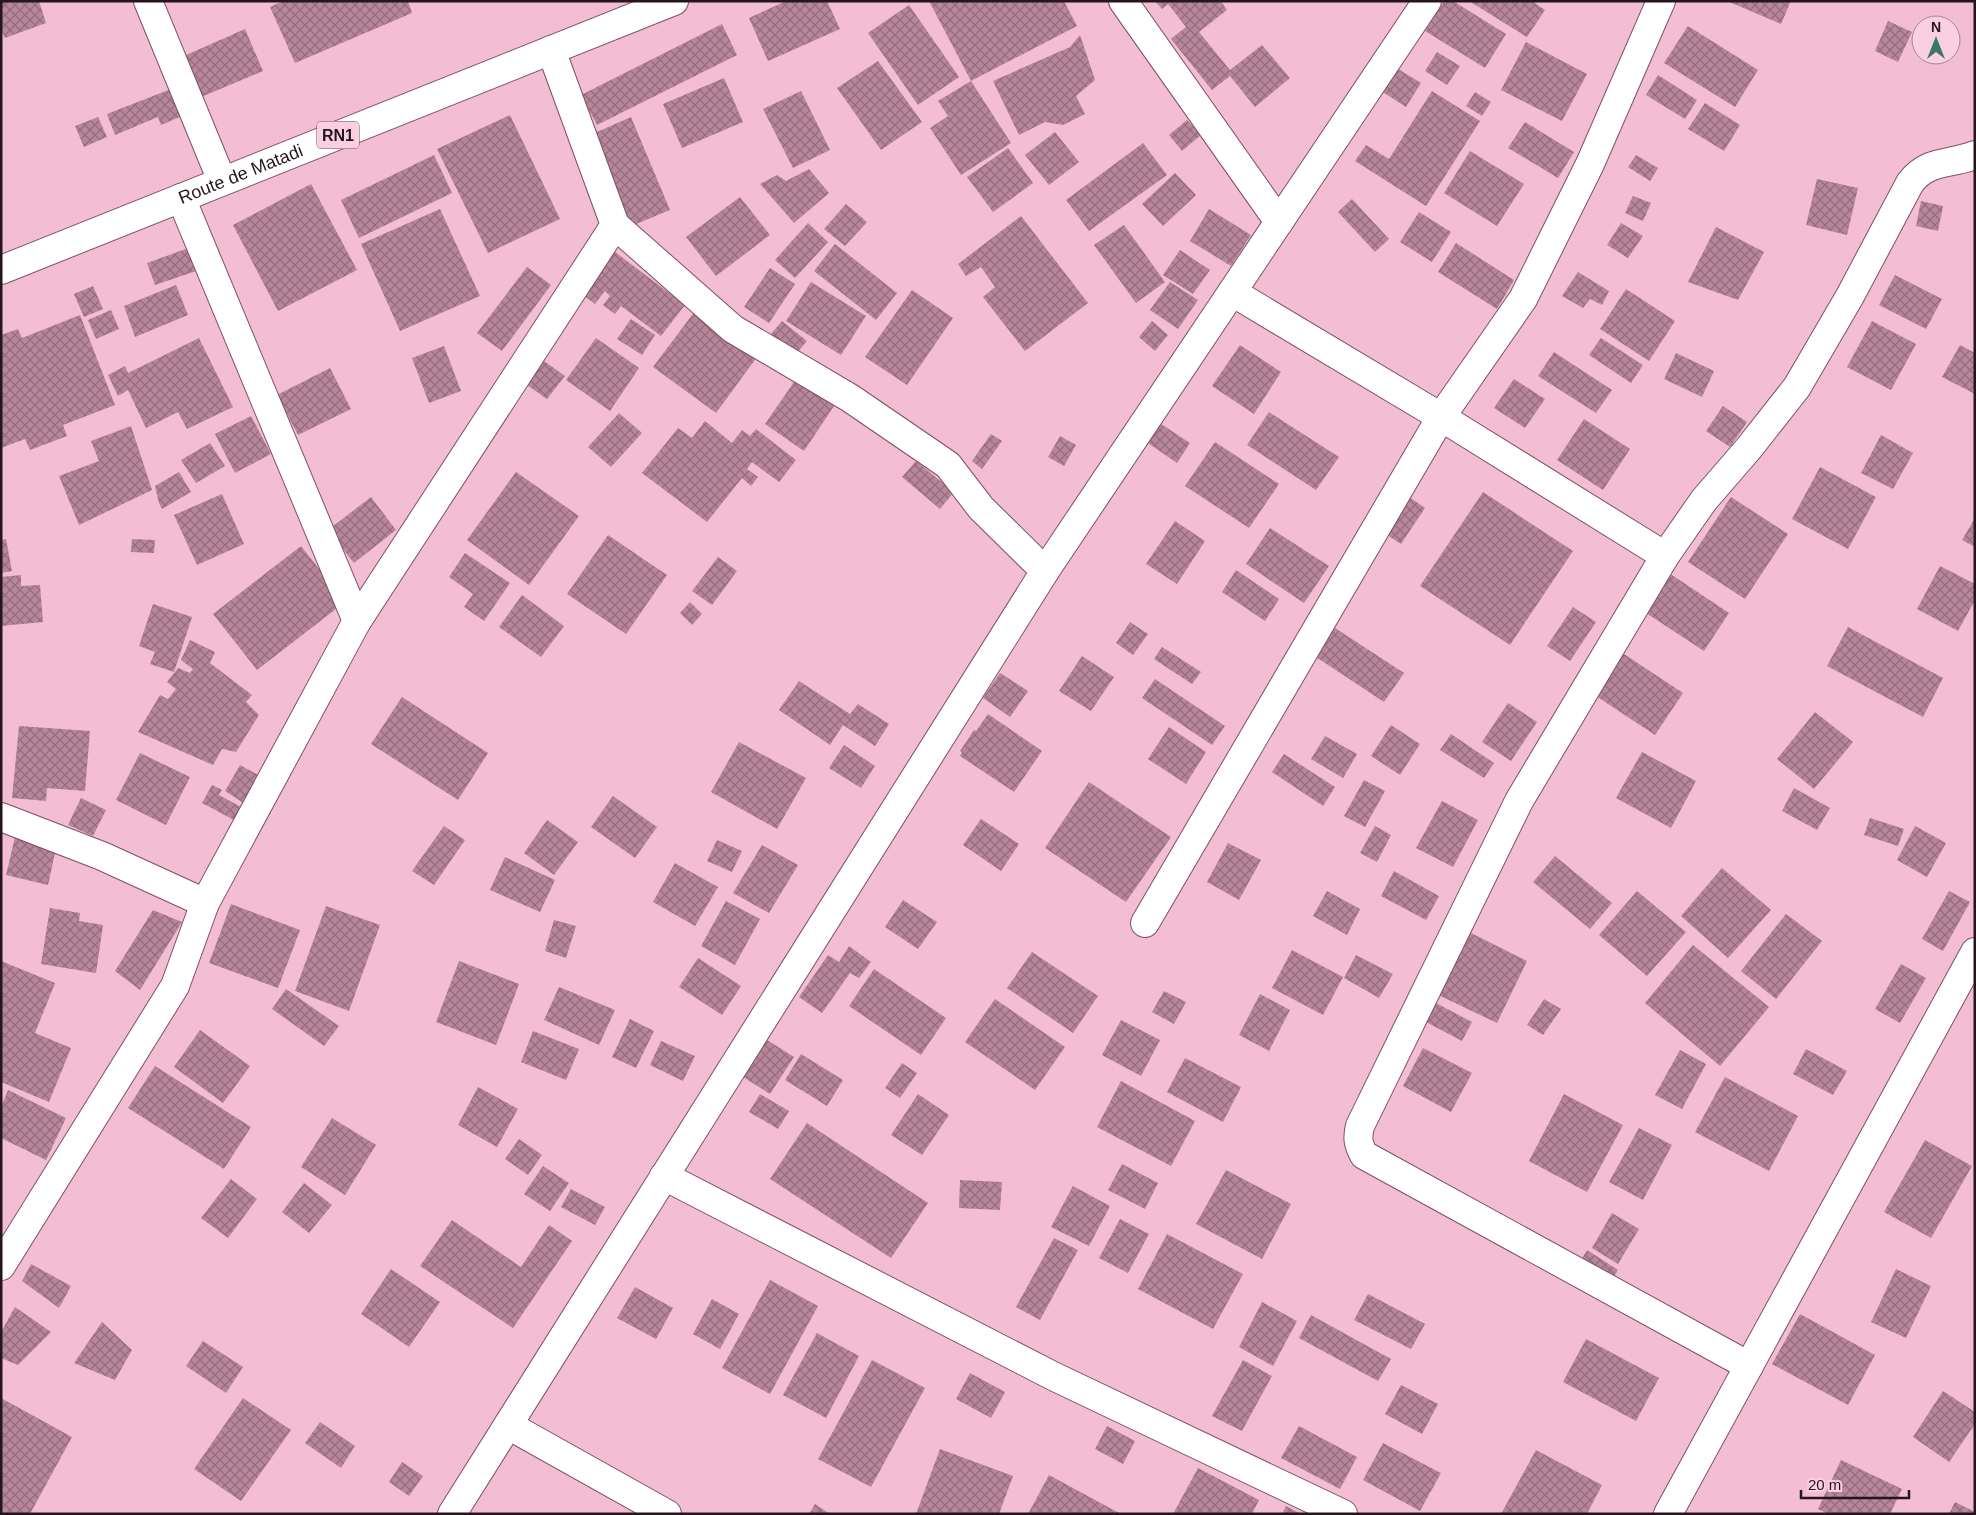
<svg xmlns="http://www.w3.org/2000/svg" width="1976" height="1515" font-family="Arial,sans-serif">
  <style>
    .building { fill: url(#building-cross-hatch) }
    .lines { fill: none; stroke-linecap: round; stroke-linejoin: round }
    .minor-casing { stroke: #7d5063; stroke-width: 30 }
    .trunk-casing { stroke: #7d5063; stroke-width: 30 }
    .minor { stroke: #fff; stroke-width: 28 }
    .trunk { stroke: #fff; stroke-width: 28 }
    .labels { text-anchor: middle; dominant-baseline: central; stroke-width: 4; stroke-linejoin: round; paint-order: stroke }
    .shield { fill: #facfe0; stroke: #664d58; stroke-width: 1 }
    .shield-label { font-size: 16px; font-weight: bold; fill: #27151d }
    .street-label { font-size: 18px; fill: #27151d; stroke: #facfe0 }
  </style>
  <defs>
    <pattern id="building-cross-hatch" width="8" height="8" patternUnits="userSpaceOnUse" patternTransform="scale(1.25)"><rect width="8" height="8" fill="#b7869a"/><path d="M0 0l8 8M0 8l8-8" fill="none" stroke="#956c7d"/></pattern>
  </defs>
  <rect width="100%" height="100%" fill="#f3bed3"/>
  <g class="building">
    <polygon points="1,1 39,1 46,23 5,38 1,29"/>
    <polygon points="283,1 408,1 412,13 295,63 270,7"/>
    <polygon points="786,1 827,1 840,29 768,61 749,18"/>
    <polygon points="929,1 1064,1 1077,26 971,81"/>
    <polygon points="1155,1 1221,1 1227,10 1199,32 1230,70 1262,45 1290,78 1255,107 1230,76 1212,90 1171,39 1186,27 1168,4 1162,9"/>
    <polygon points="1444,1 1453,1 1506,34 1485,68 1425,31"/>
    <polygon points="1469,1 1532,1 1545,10 1527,37"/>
    <polygon points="1727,1 1791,1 1781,24"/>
    <polygon points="909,5 959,77 918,105 868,33"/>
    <polygon points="1888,21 1912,32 1898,62 1875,51"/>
    <polygon points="722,24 737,55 597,125 581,95"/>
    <polygon points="1688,26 1758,70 1735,107 1664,63"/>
    <polygon points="245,29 263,71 201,97 184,56"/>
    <polygon points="1080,35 1095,80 1076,96 1085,114 1063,125 1045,122 1019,135 993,81 1070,47"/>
    <polygon points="1526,42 1587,74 1562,121 1501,90"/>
    <polygon points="1437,52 1460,66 1447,85 1425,71"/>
    <polygon points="878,61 922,122 881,150 837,88"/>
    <polygon points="1390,64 1421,83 1406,107 1375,87"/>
    <polygon points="1658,75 1697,100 1685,119 1646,95"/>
    <polygon points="724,78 743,122 682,148 663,104"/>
    <polygon points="971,81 1011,143 961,175 930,128 948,116 938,101"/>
    <polygon points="171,89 182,116 161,125 158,117 115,135 107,114"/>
    <polygon points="801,91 830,150 793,168 763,109"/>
    <polygon points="1432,91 1480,121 1426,206 1355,161 1366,145 1389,159"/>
    <polygon points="1475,92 1491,102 1482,116 1466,106"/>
    <polygon points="1705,103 1740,125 1724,151 1688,129"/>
    <polygon points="510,115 560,219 488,253 437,149"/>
    <polygon points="98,117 107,137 84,147 75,126"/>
    <polygon points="631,117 670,210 629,227 590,135"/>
    <polygon points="1187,120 1201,135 1182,151 1169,135"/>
    <polygon points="1525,122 1574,152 1558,178 1508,148"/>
    <polygon points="1055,132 1079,162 1049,185 1025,155"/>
    <polygon points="1143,143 1167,175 1089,231 1066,200"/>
    <polygon points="1008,148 1033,183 993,212 967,177"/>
    <polygon points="1470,151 1524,184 1497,226 1444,193"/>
    <polygon points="434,155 452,193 359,238 341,200"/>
    <polygon points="1636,155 1658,168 1650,181 1628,167"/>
    <polygon points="809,169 829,193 794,223 760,184 777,175 786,181"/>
    <polygon points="1175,173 1196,195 1163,226 1142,204"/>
    <polygon points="1817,179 1858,188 1847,235 1806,225"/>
    <polygon points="311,184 357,270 278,311 233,225"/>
    <polygon points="1633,196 1651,203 1643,221 1625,213"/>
    <polygon points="740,197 770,235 716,276 686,237"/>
    <polygon points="1352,199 1389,239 1375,252 1338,212"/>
    <polygon points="1921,201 1943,206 1938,231 1916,226"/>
    <polygon points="846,204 867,222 845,246 824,229"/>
    <polygon points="440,209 480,296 400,331 361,244"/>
    <polygon points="1209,209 1251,235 1231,266 1190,241"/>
    <polygon points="1419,212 1451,232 1432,262 1400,242"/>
    <polygon points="1021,216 1088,303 1025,351 983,297 995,287 981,267 966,276 958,264"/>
    <polygon points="808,223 828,242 795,278 775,260"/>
    <polygon points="1621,223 1643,236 1628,258 1607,245"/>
    <polygon points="1124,225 1165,282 1136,303 1094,245"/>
    <polygon points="1716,227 1764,252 1738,300 1688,282"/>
    <polygon points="1456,243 1514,280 1497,309 1438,272"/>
    <polygon points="835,244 897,293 876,320 814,271"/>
    <polygon points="194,246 202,269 155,285 147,263"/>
    <polygon points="1180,250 1210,270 1193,294 1163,275"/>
    <polygon points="615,252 685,305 661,336 621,306 615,314 603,305 610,296 605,291 595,304 582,294"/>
    <polygon points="527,267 551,285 502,351 477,333"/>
    <polygon points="770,268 795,284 769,323 744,307"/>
    <polygon points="1578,272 1609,291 1602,305 1590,299 1583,308 1562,296"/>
    <polygon points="1895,275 1942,299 1926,329 1879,305"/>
    <polygon points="811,282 866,316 841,355 786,321"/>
    <polygon points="1170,282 1198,300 1178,329 1150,310"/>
    <polygon points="176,285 188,315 135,337 124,306"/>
    <polygon points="93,286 103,309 84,317 74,294"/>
    <polygon points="1626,289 1675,321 1649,361 1600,329"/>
    <polygon points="912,290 953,318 907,385 865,357"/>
    <polygon points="111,310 119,329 96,339 88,320"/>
    <polygon points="695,311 757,357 716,413 653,367"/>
    <polygon points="80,315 115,405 63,425 67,436 30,450 25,439 1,448 1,335 18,329 22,338"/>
    <polygon points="631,319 655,335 642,355 617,339"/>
    <polygon points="782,321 807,341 796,354 771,334"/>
    <polygon points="1152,321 1168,335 1155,351 1139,337"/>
    <polygon points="1872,321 1916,344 1891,390 1847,367"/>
    <polygon points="199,338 233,407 187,429 178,412 146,428 128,390 118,396 108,375 125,366 128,373"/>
    <polygon points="596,338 639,368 610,411 566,380"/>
    <polygon points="1601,338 1643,365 1631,383 1589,355"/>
    <polygon points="1240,345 1281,372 1254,414 1212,386"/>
    <polygon points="1960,345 1975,353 1975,394 1942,377"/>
    <polygon points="444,346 461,391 429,403 412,358"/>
    <polygon points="1554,352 1612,390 1596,413 1538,376"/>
    <polygon points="1676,353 1714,371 1702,397 1664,379"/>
    <polygon points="544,361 565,376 547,399 527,385"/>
    <polygon points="330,368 351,409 298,435 277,395"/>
    <polygon points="796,379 834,406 804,451 765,424"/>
    <polygon points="1514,379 1545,399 1525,428 1494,408"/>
    <polygon points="1723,406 1747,422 1730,447 1706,431"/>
    <polygon points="1269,412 1339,457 1316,490 1247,445"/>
    <polygon points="619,413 642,433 611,467 588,447"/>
    <polygon points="251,416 271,454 235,473 215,434"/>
    <polygon points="1584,419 1630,449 1603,490 1557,460"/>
    <polygon points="705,421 732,443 742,430 750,436 756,429 796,460 779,482 752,462 747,469 758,477 751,486 742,478 707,522 642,473 678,428 692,438"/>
    <polygon points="1158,422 1190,443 1177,463 1145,441"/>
    <polygon points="131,426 152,490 79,525 59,476 99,461 91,441"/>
    <polygon points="991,434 1002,441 982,469 972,461"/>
    <polygon points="1881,435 1913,453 1893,489 1861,473"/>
    <polygon points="1060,436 1076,445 1064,466 1048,457"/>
    <polygon points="1215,442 1279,484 1249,528 1185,486"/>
    <polygon points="210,443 225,466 196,483 181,460"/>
    <polygon points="916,461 954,492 940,509 902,477"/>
    <polygon points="1820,467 1876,497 1848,549 1792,519"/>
    <polygon points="179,472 191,492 162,509 159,503 155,486"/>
    <polygon points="516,472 579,516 529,585 467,540"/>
    <polygon points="1483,492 1573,551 1510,645 1420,586"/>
    <polygon points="222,494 244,544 197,565 174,515"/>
    <polygon points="1405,494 1425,508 1401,544 1381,531"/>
    <polygon points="371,497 396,530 354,563 328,530"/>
    <polygon points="1731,497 1788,534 1745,599 1688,562"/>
    <polygon points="1975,518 1975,547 1962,540"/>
    <polygon points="1175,521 1205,541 1177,584 1146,564"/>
    <polygon points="1270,528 1329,566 1304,603 1246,564"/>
    <polygon points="608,535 667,575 626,634 567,594"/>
    <polygon points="6,539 12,571 1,573 1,540"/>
    <polygon points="132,539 155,540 154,553 131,552"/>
    <polygon points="301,546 345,602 257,670 213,614"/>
    <polygon points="465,553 510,583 484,621 464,607 473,594 449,577"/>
    <polygon points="718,557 737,571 712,605 692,591"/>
    <polygon points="1940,566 1975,584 1975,600 1958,631 1917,609"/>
    <polygon points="1236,570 1279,599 1265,621 1222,592"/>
    <polygon points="1669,573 1729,613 1704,651 1643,611"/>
    <polygon points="21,575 21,586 40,585 43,622 1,626 1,577"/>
    <polygon points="522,595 564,626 541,657 499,627"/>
    <polygon points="690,602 702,614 692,625 680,613"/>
    <polygon points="153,604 192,617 174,672 150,664 155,652 139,646"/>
    <polygon points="1573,607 1596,622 1570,661 1547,646"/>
    <polygon points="1130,622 1148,634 1133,655 1116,643"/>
    <polygon points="1332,626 1404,673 1384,702 1313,655"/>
    <polygon points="1848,627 1943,678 1923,717 1827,666"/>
    <polygon points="190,640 215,652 210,663 252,695 246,702 259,715 236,752 222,749 213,765 138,732 160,695 168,699 176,689 167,682 178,668 190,673 193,669 181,660"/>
    <polygon points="1162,647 1201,672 1192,684 1154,659"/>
    <polygon points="1621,652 1683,693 1655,735 1593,694"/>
    <polygon points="1082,656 1114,677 1091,711 1059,691"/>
    <polygon points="1000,673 1028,691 1010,717 983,698"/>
    <polygon points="1155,679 1225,726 1212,745 1142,698"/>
    <polygon points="799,681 850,714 858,704 889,724 875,746 843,725 830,745 779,710"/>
    <polygon points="402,697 488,753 458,800 371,744"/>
    <polygon points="1508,703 1537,722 1511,761 1482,742"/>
    <polygon points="1815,712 1853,742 1814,789 1777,759"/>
    <polygon points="988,714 1042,751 1014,792 960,756 962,752 960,751 974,730 976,731"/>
    <polygon points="1391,725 1420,744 1400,775 1371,756"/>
    <polygon points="19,726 90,731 85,791 47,788 46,801 12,798"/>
    <polygon points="1169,727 1206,752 1186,784 1148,759"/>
    <polygon points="1451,734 1494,763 1484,778 1440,750"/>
    <polygon points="1325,736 1357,754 1343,778 1311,759"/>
    <polygon points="739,742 806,778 777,829 711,792"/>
    <polygon points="844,745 875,766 861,788 829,768"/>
    <polygon points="1642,752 1696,781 1671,828 1616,798"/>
    <polygon points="140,753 190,777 166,825 116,800"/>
    <polygon points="1284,754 1335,787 1323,806 1272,772"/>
    <polygon points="240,765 264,778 248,806 225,791"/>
    <polygon points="1364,780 1385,791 1365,827 1344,816"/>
    <polygon points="1089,782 1171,837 1126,902 1045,848"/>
    <polygon points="212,785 222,790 219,795 241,807 234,820 202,803"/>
    <polygon points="1794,788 1830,808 1817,830 1782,811"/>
    <polygon points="613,796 657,827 635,858 591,827"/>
    <polygon points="81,798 106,810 93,836 68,825"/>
    <polygon points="1442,801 1478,820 1453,867 1416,848"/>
    <polygon points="1870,818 1904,829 1898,846 1864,835"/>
    <polygon points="981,819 1019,844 1001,871 963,845"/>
    <polygon points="547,820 578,842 554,875 524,853"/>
    <polygon points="444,826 465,840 434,885 412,871"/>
    <polygon points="1375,826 1391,835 1377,862 1360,853"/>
    <polygon points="1915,826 1946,843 1927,877 1897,860"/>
    <polygon points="15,837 56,848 48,885 6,875"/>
    <polygon points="717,840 742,851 732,872 707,861"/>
    <polygon points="1228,843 1261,860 1239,900 1207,882"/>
    <polygon points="762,845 798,865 769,913 733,893"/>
    <polygon points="1555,856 1612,903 1590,929 1533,882"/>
    <polygon points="505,857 555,880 540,912 490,890"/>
    <polygon points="675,863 718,887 695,926 653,902"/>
    <polygon points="1722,868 1771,910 1728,958 1681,916"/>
    <polygon points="1394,871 1439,896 1426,920 1381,896"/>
    <polygon points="1327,891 1360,909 1347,935 1313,916"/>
    <polygon points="1637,891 1686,932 1647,976 1599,935"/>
    <polygon points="1949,891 1970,902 1943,951 1922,939"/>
    <polygon points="903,900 937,922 918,949 885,927"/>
    <polygon points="726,901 760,919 735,965 701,946"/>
    <polygon points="231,904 300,930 278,988 209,963"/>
    <polygon points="326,906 380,925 349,1011 295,991"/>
    <polygon points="50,908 80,913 79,921 103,925 96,973 41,964"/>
    <polygon points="153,910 182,922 140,990 115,971"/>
    <polygon points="1786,914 1822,941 1776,999 1741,971"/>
    <polygon points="554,920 576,926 566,958 545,951"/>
    <polygon points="1463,929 1527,961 1497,1023 1432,992"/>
    <polygon points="1693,945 1769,1007 1720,1066 1645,1003"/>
    <polygon points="849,946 871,962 859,978 850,973 822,1013 799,997 828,955 839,962"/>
    <polygon points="1292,950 1343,977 1323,1015 1272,988"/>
    <polygon points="1032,952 1098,996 1073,1033 1007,988"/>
    <polygon points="1356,955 1393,974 1379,998 1344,978"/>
    <polygon points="698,958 741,986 722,1015 679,987"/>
    <polygon points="1,961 55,983 35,1033 71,1048 49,1102 1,1082"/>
    <polygon points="459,961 519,984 496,1045 436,1022"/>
    <polygon points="1901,964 1926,978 1900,1023 1875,1009"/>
    <polygon points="874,969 946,1018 921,1055 849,1006"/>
    <polygon points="559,987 615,1010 599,1045 544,1020"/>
    <polygon points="286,989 339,1026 324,1046 272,1009"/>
    <polygon points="1164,991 1186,1002 1174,1024 1152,1012"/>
    <polygon points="1260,994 1290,1010 1269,1051 1239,1035"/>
    <polygon points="995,999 1065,1047 1035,1090 965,1042"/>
    <polygon points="1544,999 1561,1009 1543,1035 1527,1025"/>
    <polygon points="1436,1003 1472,1022 1462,1041 1426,1022"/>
    <polygon points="630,1019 654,1031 636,1068 612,1057"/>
    <polygon points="1121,1020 1160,1040 1141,1076 1102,1055"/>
    <polygon points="200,1030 250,1066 223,1103 174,1067"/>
    <polygon points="533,1031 579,1049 566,1080 521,1062"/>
    <polygon points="761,1036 794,1057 770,1094 737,1073"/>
    <polygon points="661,1041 695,1056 683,1081 650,1065"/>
    <polygon points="1423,1048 1472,1073 1451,1112 1403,1086"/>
    <polygon points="1806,1049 1847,1071 1833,1095 1793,1074"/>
    <polygon points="1680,1050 1706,1064 1682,1109 1655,1095"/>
    <polygon points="801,1054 843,1080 827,1106 785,1080"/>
    <polygon points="1185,1058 1241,1087 1223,1122 1167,1092"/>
    <polygon points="902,1063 917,1073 900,1098 885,1088"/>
    <polygon points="155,1066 251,1127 224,1169 128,1108"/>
    <polygon points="1725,1077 1798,1116 1769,1171 1695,1132"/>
    <polygon points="1121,1081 1195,1121 1171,1166 1097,1127"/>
    <polygon points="478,1087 518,1109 497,1147 458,1125"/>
    <polygon points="8,1090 66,1118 46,1160 1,1138 1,1107"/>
    <polygon points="760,1094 789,1111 778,1129 749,1112"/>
    <polygon points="918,1094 949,1115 922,1155 891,1135"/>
    <polygon points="1564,1094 1623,1125 1587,1192 1529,1161"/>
    <polygon points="332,1118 376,1145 345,1195 301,1167"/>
    <polygon points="807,1123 928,1203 891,1258 770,1179"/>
    <polygon points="1639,1128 1672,1145 1643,1200 1609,1182"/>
    <polygon points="519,1139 542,1155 528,1175 505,1159"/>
    <polygon points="1925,1140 1972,1166 1931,1238 1884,1212"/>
    <polygon points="1122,1164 1158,1183 1145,1209 1108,1190"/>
    <polygon points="543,1166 569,1183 550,1211 524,1194"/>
    <polygon points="1226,1170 1291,1204 1262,1259 1196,1224"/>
    <polygon points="231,1179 257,1199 228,1238 201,1218"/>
    <polygon points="960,1180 1002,1182 1000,1210 959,1208"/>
    <polygon points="304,1183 332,1205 309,1233 282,1212"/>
    <polygon points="1073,1186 1110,1206 1089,1246 1051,1227"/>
    <polygon points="571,1189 605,1207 595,1225 561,1207"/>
    <polygon points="1612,1213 1639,1229 1618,1264 1592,1248"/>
    <polygon points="1120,1219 1149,1234 1128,1273 1099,1258"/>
    <polygon points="452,1220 521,1267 549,1225 572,1241 513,1328 420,1266"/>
    <polygon points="1167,1234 1243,1274 1213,1329 1138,1289"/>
    <polygon points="1054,1238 1078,1250 1040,1320 1016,1307"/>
    <polygon points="1587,1250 1618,1270 1609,1284 1579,1264"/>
    <polygon points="31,1264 71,1286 59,1308 22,1281"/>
    <polygon points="391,1269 440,1302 409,1347 361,1314"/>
    <polygon points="1896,1269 1931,1286 1906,1338 1871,1322"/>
    <polygon points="770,1280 818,1306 770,1394 722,1368"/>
    <polygon points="635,1287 673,1308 656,1339 617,1318"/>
    <polygon points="1368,1294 1425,1324 1411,1349 1354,1320"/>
    <polygon points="712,1299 739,1314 720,1349 693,1334"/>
    <polygon points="1262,1302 1297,1321 1273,1366 1239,1347"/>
    <polygon points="15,1307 51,1332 18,1365 1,1358 1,1332"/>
    <polygon points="1800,1314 1875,1355 1848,1405 1772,1364"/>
    <polygon points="1311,1315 1391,1359 1378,1381 1299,1338"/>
    <polygon points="102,1322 132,1350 115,1380 74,1363"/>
    <polygon points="817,1333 859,1356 826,1418 783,1395"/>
    <polygon points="1586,1339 1659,1378 1636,1421 1563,1382"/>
    <polygon points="203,1341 243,1367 226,1393 186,1366"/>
    <polygon points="872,1360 925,1388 871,1487 818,1459"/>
    <polygon points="1243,1360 1272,1376 1242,1431 1212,1416"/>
    <polygon points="970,1373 1005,1392 991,1418 956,1399"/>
    <polygon points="1401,1385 1438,1404 1422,1434 1385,1414"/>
    <polygon points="1943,1391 1975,1412 1975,1424 1949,1462 1913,1437"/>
    <polygon points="1,1398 72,1437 30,1514 1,1514"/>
    <polygon points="243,1398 291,1430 241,1501 194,1469"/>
    <polygon points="320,1422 355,1446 341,1468 305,1443"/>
    <polygon points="1107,1426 1135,1441 1123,1464 1095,1449"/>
    <polygon points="1299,1426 1357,1457 1340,1489 1281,1458"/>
    <polygon points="1383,1443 1441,1473 1420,1511 1363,1480"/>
    <polygon points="940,1449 1013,1476 999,1514 916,1514"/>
    <polygon points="1536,1450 1602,1485 1587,1514 1501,1514"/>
    <polygon points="1841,1460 1902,1489 1890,1514 1828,1514 1818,1509"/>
    <polygon points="402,1462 423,1476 409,1496 389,1482"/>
    <polygon points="1198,1468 1259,1500 1252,1514 1173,1514"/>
    <polygon points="1049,1475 1121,1514 1028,1514"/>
    <polygon points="1955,1502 1975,1512 1975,1514 1949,1514"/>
    <polygon points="815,1504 830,1514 809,1514"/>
    <polygon points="1286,1506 1301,1514 1282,1514"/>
  </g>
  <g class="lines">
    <defs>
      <g id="minor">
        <polyline points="148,1 222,181"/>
        <polyline points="1123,1 1279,222"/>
        <polyline points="551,50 615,225 733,329 850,398 948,465 981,508 1045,571"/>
        <polyline points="181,198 357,621"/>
        <polyline points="1232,292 1441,417 1665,556"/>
        <polyline points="1,817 102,856 205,903"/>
        <polyline points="1145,923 1441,417 1523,299 1590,164 1661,1"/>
        <polyline points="664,1176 1053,1376 1343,1514"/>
        <polyline points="1,1266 175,986 205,903 357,621 615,225"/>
        <path d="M1749,1366l-385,-211c-6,-11 -7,-17 -4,-29l159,-325 146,-245 39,-56 45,-52 48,-61 53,-91 60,-113c18,-24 40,-18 65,-28"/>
        <polyline points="508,1425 667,1514"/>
        <polyline points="452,1514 1045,571 1427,1"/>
        <polyline points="1668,1514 1975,952"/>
      </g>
      <g id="trunk">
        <path id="s1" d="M1,270l673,-269"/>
      </g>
    </defs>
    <use href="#minor" class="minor-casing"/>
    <use href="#trunk" class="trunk-casing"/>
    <use href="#minor" class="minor"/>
    <use href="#trunk" class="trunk"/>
  </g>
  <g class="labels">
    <rect class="shield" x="317" y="121.5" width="42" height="27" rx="4"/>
    <g class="shield-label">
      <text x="338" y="135">RN1</text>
    </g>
    <g class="street-label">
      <text stroke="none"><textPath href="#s1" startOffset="258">Route de Matadi</textPath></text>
    </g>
  </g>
  <rect width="1976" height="1515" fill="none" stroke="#27151d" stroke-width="5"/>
  <g transform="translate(1936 40)"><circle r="24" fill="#facfe0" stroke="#a68592"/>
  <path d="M0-4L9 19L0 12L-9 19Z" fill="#3a7967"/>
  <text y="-8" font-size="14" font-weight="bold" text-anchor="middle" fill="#27151d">N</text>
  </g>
  <path d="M1801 1490v8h108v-8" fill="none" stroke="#27151d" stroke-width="2.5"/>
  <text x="1808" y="1490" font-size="15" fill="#27151d" stroke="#facfe0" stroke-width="4" paint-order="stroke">20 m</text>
</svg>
